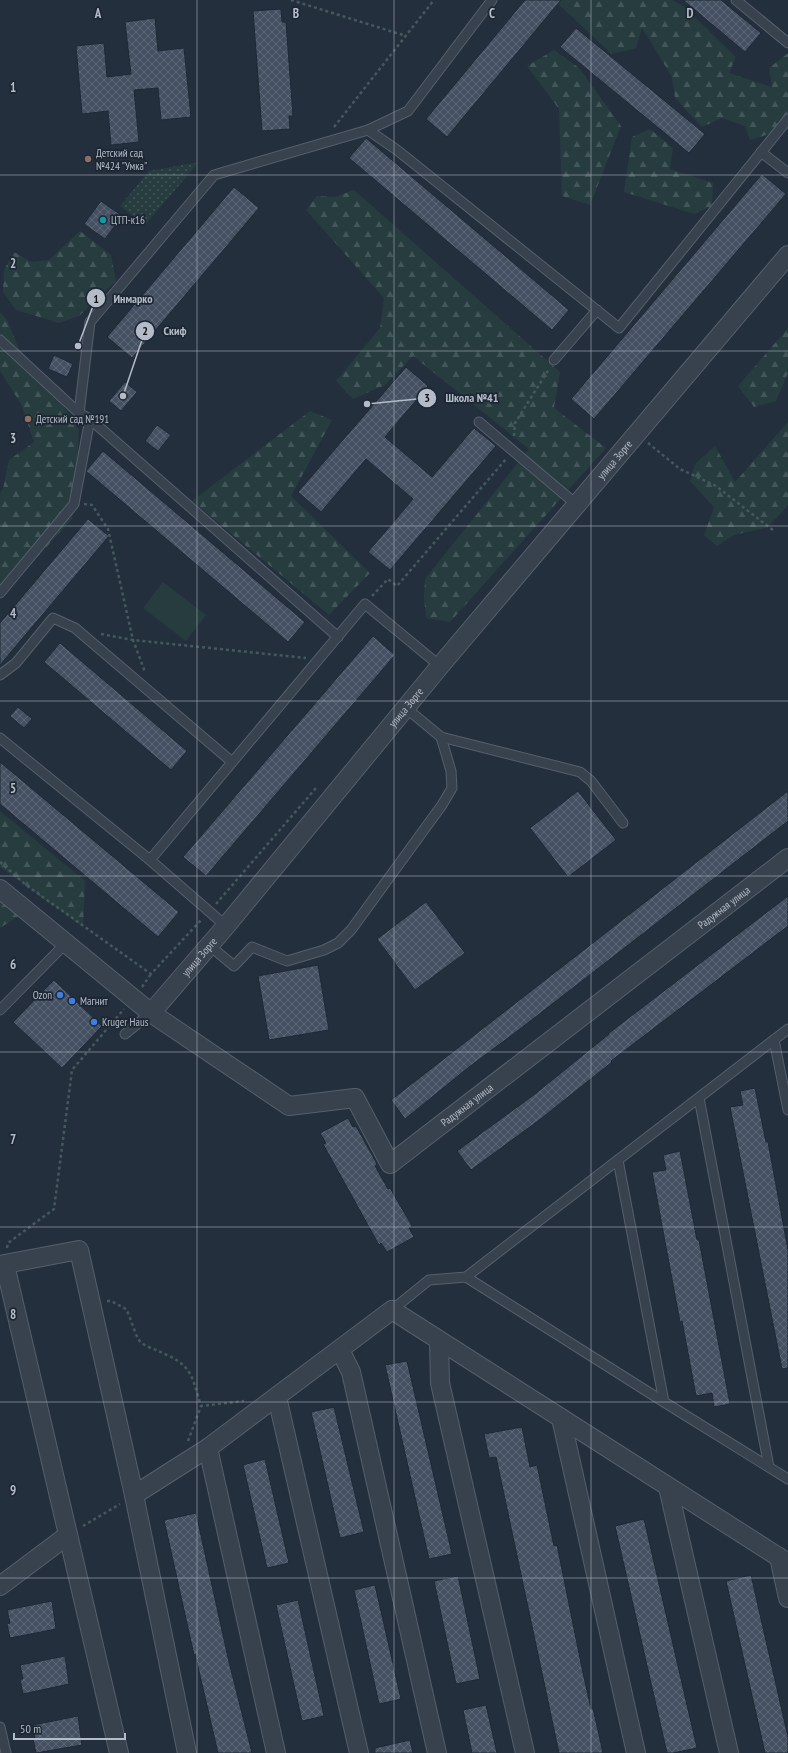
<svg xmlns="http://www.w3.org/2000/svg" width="788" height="1753" font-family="'PT Sans Narrow',sans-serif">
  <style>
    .grass { fill: #263c3f }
    .forest { fill: url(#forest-firs) }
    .park { fill: url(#park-dots) }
    .building { fill: url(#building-cross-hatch); stroke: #1f2835 }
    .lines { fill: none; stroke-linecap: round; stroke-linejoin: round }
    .service-casing { stroke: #565f6c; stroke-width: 11 }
    .minor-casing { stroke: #565f6c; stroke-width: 20 }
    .path { stroke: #44595c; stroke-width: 2.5; stroke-dasharray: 3 3; stroke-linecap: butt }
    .service { stroke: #38414e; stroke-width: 9 }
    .minor { stroke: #38414e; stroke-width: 18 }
    .grid { fill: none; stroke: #b4bcc9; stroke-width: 1; stroke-opacity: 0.55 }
    .education-dot { fill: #8d6e63; stroke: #1d2633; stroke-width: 1.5 }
    .culture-dot { fill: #0f9aa8; stroke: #1d2633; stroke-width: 1.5 }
    .shop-dot { fill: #3f7fe0; stroke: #1d2633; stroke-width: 1.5 }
    .labels { text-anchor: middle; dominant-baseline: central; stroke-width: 3.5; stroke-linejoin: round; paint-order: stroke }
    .poi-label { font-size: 11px; fill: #b4bcc9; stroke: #1d2633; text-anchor: start }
    .street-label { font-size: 11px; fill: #b4bcc9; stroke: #1d2633 }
    .grid-label { font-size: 13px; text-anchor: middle; font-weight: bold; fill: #b4bcc9; stroke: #1d2633; stroke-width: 3.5; stroke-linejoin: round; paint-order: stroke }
    .leader { fill: none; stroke: #b4bcc9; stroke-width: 1.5 }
    .callout-dot { fill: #b4bcc9; stroke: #1d2633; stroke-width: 1.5 }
    .mark-label { font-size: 12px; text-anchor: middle; font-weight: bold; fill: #111 }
    .callout-label { font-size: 12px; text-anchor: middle; font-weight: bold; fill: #b4bcc9; stroke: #1d2633; stroke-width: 3.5; stroke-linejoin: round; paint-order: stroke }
  </style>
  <defs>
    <pattern id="forest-firs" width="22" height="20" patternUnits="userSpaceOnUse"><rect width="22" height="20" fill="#263c3f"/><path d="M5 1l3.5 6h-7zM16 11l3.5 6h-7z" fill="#435659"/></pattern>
    <pattern id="park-dots" width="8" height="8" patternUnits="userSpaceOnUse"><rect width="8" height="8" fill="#263c3f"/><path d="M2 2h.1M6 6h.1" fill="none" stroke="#435659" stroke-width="1.8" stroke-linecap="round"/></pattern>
    <pattern id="building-cross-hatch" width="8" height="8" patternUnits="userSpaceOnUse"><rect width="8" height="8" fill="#455162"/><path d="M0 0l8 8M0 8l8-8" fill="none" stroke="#5d6877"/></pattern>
  </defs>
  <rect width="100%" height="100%" fill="#242f3e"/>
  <polygon class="grass" points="163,582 206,615 186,641 143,608"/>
  <g class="forest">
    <polygon points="554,0 672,0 683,6 736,57 729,73 772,87 769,68 788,53 788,114 773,133 750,140 745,126 722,118 702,127 675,98 672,77 642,28 636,48 612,54"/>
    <polygon points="554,50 579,68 621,126 590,205 562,196 559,109 527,66"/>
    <polygon points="650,129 673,148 670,169 713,183 712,206 694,214 624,192 632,137"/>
    <polygon points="354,190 560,372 554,408 606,448 450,622 426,618 424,597 425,579 529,449 413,356 385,385 353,399 336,381 380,328 384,298 306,210 317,196 335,197"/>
    <polygon points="80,231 111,255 116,281 79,316 59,323 16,310 3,292 4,270 14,252 31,262 49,260"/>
    <polygon points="0,312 7,320 19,349 46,379 79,430 77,468 72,519 0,598 0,493 3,489 9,460 34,442 21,404 0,371"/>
    <polygon points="788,328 788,373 776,401 754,407 738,386"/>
    <polygon points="310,411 332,420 291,496 370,573 329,615 192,501"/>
    <polygon points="788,422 788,505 768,527 734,535 717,546 704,535 714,507 690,481 695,464 715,446 735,482"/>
    <polygon points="0,811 85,881 83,927 0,867"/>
    <polygon points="0,896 22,914 0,928"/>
  </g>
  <polygon class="park" points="199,162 145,225 120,206 149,171"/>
  <g class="building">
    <polygon points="525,0 561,0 447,137 426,119"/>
    <polygon points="683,0 721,0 761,33 745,52"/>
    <polygon points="281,9 282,22 286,22 293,116 289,116 290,129 262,131 253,11"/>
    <polygon points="155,18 158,51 184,48 191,117 161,120 158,88 134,90 139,142 111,145 108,111 82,114 76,46 104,43 107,77 131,74 125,22"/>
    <polygon points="576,28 705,134 689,153 560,47"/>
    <polygon points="366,138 569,310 552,330 349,158"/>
    <polygon points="762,174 786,194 594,419 571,399"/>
    <polygon points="234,187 259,208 132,358 107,337"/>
    <polygon points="101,201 122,216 105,239 84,224"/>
    <polygon points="54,355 73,364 67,377 48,369"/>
    <polygon points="406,367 428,386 385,437 432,477 474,428 496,446 390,570 368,552 413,499 366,459 321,512 298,492"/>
    <polygon points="125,382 137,392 121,411 109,401"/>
    <polygon points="157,425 171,435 158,451 145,441"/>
    <polygon points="103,451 305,622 288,642 86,471"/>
    <polygon points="88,519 109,536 0,665 0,623"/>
    <polygon points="373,636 395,655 206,876 183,857"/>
    <polygon points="60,643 187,751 171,770 44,662"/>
    <polygon points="18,707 32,719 24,728 10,716"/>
    <polygon points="0,762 179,912 158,937 0,804"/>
    <polygon points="578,791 616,840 568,877 530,828"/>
    <polygon points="788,791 788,821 520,1029 469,1067 405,1119 391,1100"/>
    <polygon points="788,896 788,926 611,1061 612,1062 538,1121 471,1170 457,1151 535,1094 609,1034 609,1033"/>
    <polygon points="426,902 465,953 415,990 377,939"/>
    <polygon points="318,965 329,1030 269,1040 258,976"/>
    <polygon points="54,980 102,1026 62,1068 13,1022"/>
    <polygon points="755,1088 766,1142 768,1142 788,1250 788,1368 782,1369 730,1107 743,1105 740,1091"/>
    <polygon points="348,1118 353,1127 356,1126 377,1164 375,1166 388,1189 390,1188 412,1226 409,1228 414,1237 387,1252 381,1243 379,1245 323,1144 326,1143 320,1133"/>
    <polygon points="680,1151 697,1240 699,1240 730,1404 714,1407 712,1393 696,1396 682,1321 680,1322 652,1172 666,1170 663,1155"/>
    <polygon points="407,1361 452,1554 429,1559 385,1365"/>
    <polygon points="334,1407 364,1532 340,1538 311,1412"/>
    <polygon points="522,1427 530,1467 537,1465 554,1546 557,1545 582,1668 591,1709 593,1708 603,1753 559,1753 496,1457 489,1458 484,1434"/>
    <polygon points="265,1459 289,1563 267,1568 243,1465"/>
    <polygon points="196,1513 229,1662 252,1753 218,1753 195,1654 194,1655 164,1520"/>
    <polygon points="644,1519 697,1748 673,1753 667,1753 615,1526"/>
    <polygon points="751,1575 788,1737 788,1753 765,1753 726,1581"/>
    <polygon points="458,1576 480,1679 456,1684 434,1581"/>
    <polygon points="375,1585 401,1699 379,1704 354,1590"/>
    <polygon points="298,1600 324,1716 302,1721 276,1605"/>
    <polygon points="52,1601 56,1629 10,1638 7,1624 10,1623 7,1610"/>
    <polygon points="65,1656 69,1684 23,1694 20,1679 23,1679 20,1665"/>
    <polygon points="486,1705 497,1753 472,1753 463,1710"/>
    <polygon points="78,1716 82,1745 36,1753 33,1739 35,1739 33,1725"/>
    <polygon points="410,1740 413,1753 375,1753 375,1748"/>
  </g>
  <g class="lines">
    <defs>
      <g id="service">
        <polyline points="736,0 788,43"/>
        <polyline points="368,130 408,111 492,0"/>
        <polyline points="761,152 788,173"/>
        <polyline points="0,340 79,413"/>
        <polyline points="554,360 597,310"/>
        <polyline points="479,422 577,505"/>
        <polyline points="0,593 74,504 90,419"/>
        <polyline points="338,637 90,419 79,413 90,322 214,175 368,130 397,150 619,328 788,119"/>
        <polyline points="0,675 16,663 53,618 75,628 232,762"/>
        <polyline points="406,708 441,737 580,772 591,781 623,823"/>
        <polyline points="0,738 150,860 226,926"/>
        <polyline points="150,860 365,604 440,666"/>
        <polyline points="209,945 234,966 252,947 287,961 324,950 338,943 351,930 442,805 452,788 451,771 441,737"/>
        <polyline points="0,1010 66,943"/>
        <polyline points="125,1034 151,1013"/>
        <polyline points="774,1040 788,1110"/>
        <polyline points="699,1098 769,1467"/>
        <polyline points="618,1160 664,1402"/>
        <polyline points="466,1277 664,1402 788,1479"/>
        <polyline points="392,1310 429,1280 466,1277 788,1029"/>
        <polyline points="0,1727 6,1753"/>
      </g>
      <g id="minor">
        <path id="s1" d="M0,889l151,124 138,93 66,-8 35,66 398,-306"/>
        <path id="s2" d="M151,1013l75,-87 214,-260 348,-411"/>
        <polyline points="0,1265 79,1250 134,1495 187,1753"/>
        <polyline points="5,1265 119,1753"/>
        <polyline points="439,1341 440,1383 525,1753"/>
        <polyline points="340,1350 351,1372 437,1753"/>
        <polyline points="277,1397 359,1753"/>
        <polyline points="561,1418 788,1563"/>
        <polyline points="208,1448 276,1753"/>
        <polyline points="668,1487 729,1753"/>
        <polyline points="134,1495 208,1448 392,1310 561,1418 636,1753"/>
        <polyline points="779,1557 788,1598"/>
        <polyline points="0,1586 68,1535"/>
      </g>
    </defs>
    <use href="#service" class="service-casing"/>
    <use href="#minor" class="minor-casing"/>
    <g class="path">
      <polyline points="291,0 406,36"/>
      <polyline points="334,127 434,0"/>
      <polyline points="514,436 515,423 549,369"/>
      <polyline points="648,443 680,469 716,486 774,531"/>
      <polyline points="84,504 92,505 108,529 133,640 145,672"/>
      <polyline points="372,596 388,579 397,586 506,459"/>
      <polyline points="101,634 133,640 306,658"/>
      <polyline points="0,862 26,885 151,974 202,919"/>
      <polyline points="216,904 316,788"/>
      <polyline points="142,987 151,974"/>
      <polyline points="7,1248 8,1243 54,1209 72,1070 124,1009"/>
      <path d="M107,1301h4l15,8c5,9 8,23 13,31 4,6 13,8 19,11 34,14 33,22 43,55l43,-5"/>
      <polyline points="188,1441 201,1406"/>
      <polyline points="83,1526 120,1504"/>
    </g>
    <use href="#service" class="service"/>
    <use href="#minor" class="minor"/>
  </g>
  <path class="grid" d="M197,0v1753M394,0v1753M591,0v1753M0,175h788M0,351h788M0,526h788M0,701h788M0,876h788M0,1052h788M0,1227h788M0,1402h788M0,1578h788"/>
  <g class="education-dot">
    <circle cx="88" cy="159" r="4"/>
    <circle cx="28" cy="419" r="4"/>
  </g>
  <circle class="culture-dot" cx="103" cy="220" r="4"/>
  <g class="shop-dot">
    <circle cx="60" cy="995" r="4"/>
    <circle cx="72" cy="1001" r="4"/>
    <circle cx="94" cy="1022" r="4"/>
  </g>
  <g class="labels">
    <g class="poi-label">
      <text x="96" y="153">Детский сад<tspan x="96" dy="13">№424 "Умка"</tspan></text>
      <text x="111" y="220">ЦТП-к16</text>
      <text x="36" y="419">Детский сад №191</text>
      <text x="52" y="995" text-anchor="end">Ozon</text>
      <text x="80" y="1001">Магнит</text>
      <text x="102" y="1022">Kruger Haus</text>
    </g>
    <g class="street-label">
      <text stroke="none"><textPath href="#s2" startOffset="722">улица Зорге</textPath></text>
      <text stroke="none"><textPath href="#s2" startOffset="398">улица Зорге</textPath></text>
      <text stroke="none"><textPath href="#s1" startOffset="924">Радужная улица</textPath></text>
      <text stroke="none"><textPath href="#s2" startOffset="74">улица Зорге</textPath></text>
      <text stroke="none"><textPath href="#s1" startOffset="600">Радужная улица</textPath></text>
    </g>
  </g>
  <g class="grid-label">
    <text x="98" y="18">A</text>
    <text x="296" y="18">B</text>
    <text x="492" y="18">C</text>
    <text x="690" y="18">D</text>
    <text x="13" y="92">1</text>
    <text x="13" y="268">2</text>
    <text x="13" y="443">3</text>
    <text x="13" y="618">4</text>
    <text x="13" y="793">5</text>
    <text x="13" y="969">6</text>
    <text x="13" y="1144">7</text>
    <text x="13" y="1319">8</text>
    <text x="13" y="1495">9</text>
  </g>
  <path class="leader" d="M78 346L96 298M123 396L145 331M367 404L427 398"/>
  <g class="callout-dot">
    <circle cx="78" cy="346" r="4"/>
    <circle cx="123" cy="396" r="4"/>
    <circle cx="367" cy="404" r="4"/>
    <circle cx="96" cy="298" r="10"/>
    <circle cx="145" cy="331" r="10"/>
    <circle cx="427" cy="398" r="10"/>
  </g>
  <g class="mark-label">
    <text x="96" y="303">1</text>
    <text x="145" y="335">2</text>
    <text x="427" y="402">3</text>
  </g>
  <g class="callout-label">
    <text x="133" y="303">Инмарко</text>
    <text x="175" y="335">Скиф</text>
    <text x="472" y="402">Школа №41</text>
  </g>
  <path d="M14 1733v6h111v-6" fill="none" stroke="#b4bcc9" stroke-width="2"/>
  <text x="20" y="1733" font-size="12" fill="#b4bcc9" stroke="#1d2633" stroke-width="3" paint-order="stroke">50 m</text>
</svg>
